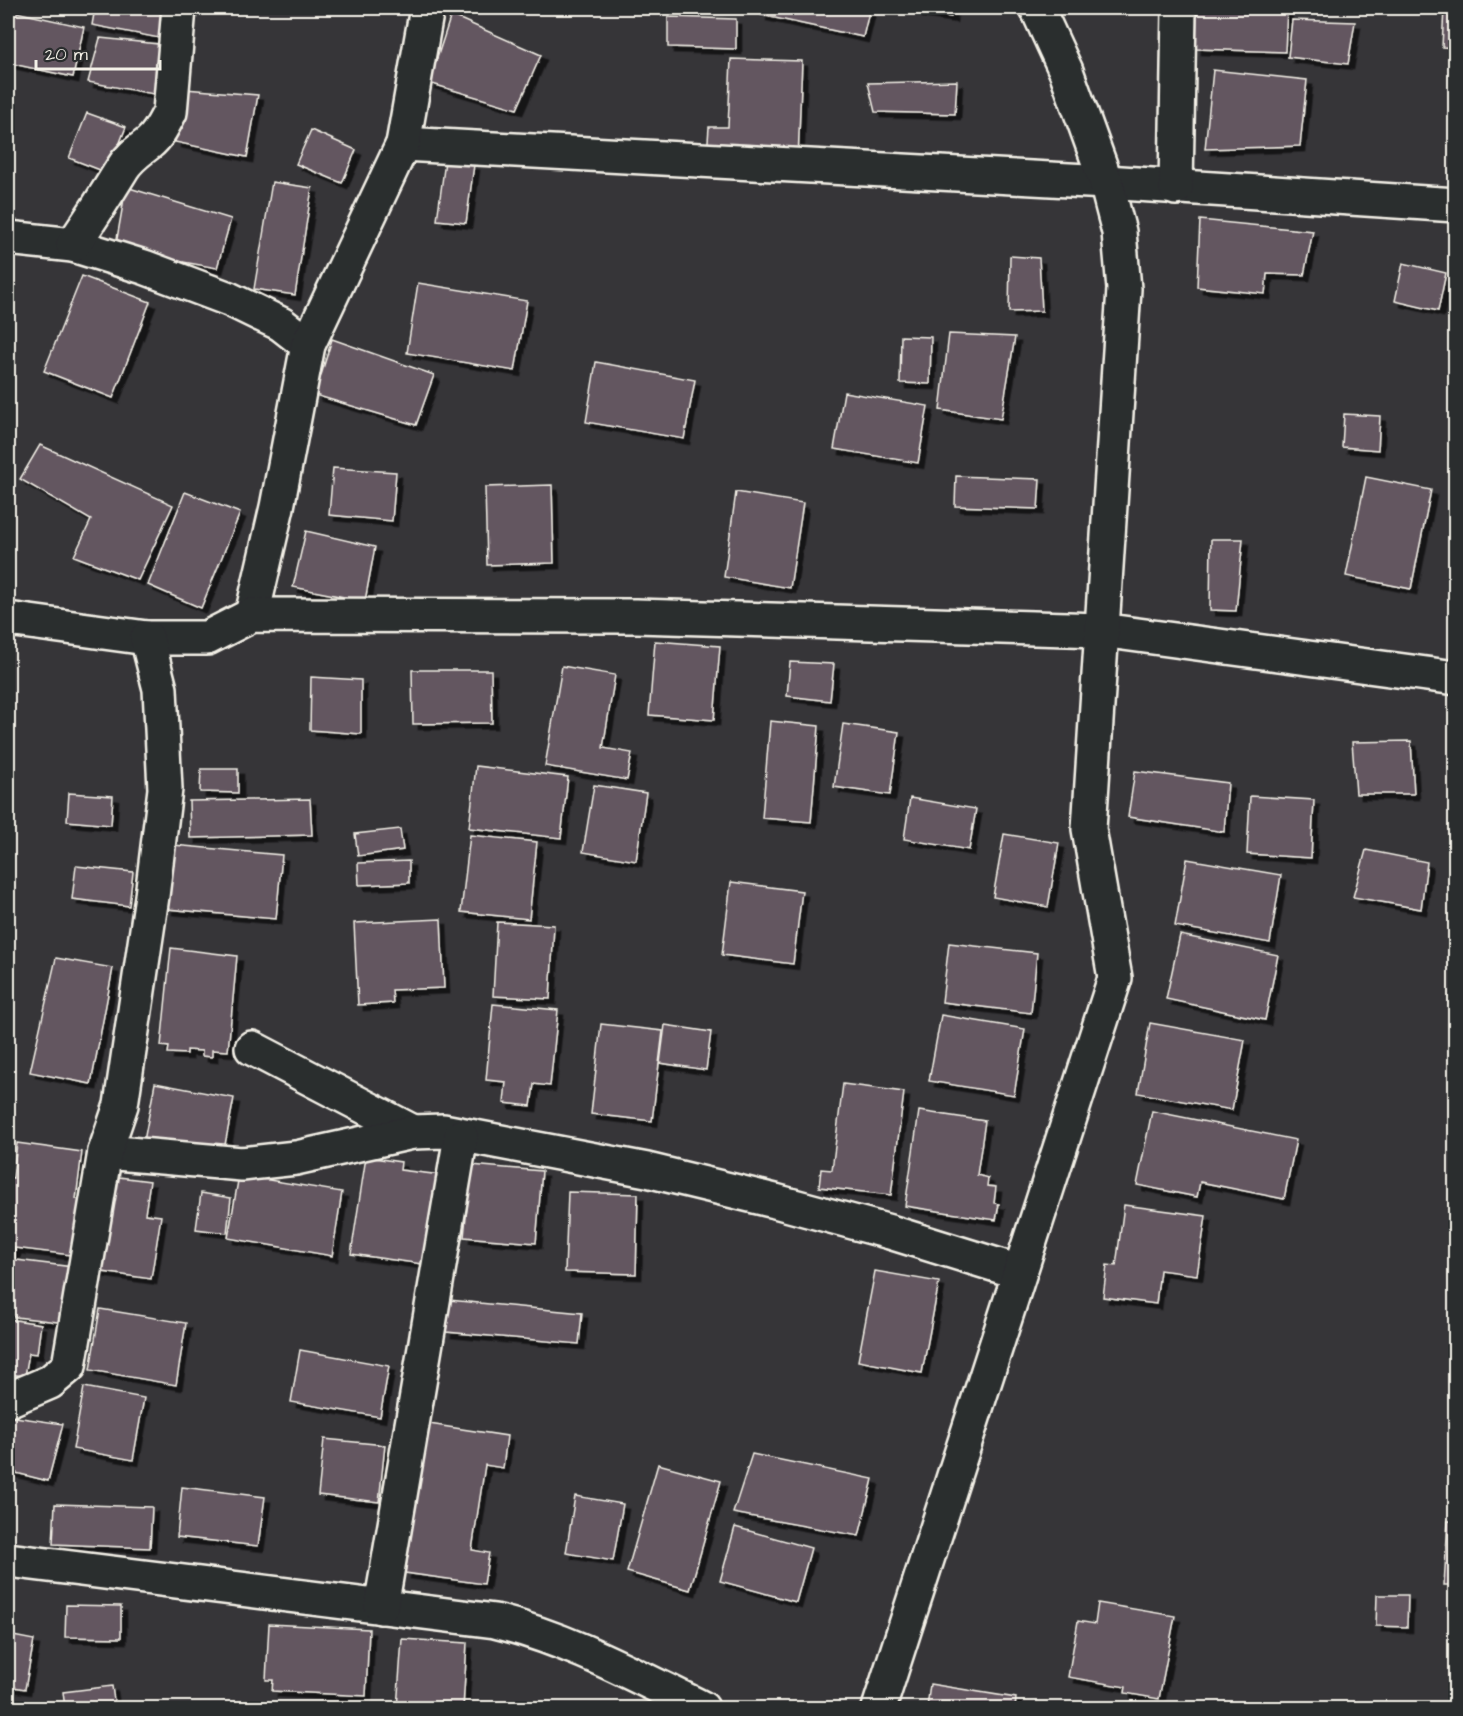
<svg xmlns="http://www.w3.org/2000/svg" width="1463" height="1716" font-family="'Architects Daughter',sans-serif">
  <style>
    .building { fill: #645661; stroke: #f4f1e8; stroke-width: 1.5; filter: url(#shadow) }
    .lines { fill: none; stroke-linecap: round; stroke-linejoin: round }
    .minor-casing { stroke: #f4f1e8; stroke-width: 38 }
    .minor { stroke: #2a2d2e; stroke-width: 33 }
  </style>
  <defs>
    <filter id="shadow"><feDropShadow dx="5.5" dy="5.5" stdDeviation="0" flood-color="#0009"/></filter>
  </defs>
  <rect width="100%" height="100%" fill="#363538"/>
  <filter id="ink" filterUnits="userSpaceOnUse"><feTurbulence type="fractalNoise" baseFrequency=".0167" numOctaves="2"/><feDisplacementMap in="SourceGraphic" scale="12" xChannelSelector="R" yChannelSelector="G"/><feConvolveMatrix kernelMatrix="1 2 1 2 8 2 1 2 1" color-interpolation-filters="sRGB"/></filter>
  <g filter="url(#ink)">
    <g class="building">
      <polygon points="95,8 172,8 164,39 92,25"/>
      <polygon points="763,8 870,8 863,37 761,15"/>
      <polygon points="918,8 952,8 951,17 917,12"/>
      <polygon points="1197,8 1287,8 1285,52 1196,49"/>
      <polygon points="1444,8 1456,8 1456,48 1442,47"/>
      <polygon points="11,11 84,27 73,77 8,63 8,25"/>
      <polygon points="451,15 541,55 517,109 429,83"/>
      <polygon points="668,17 736,19 736,49 668,47"/>
      <polygon points="1292,20 1355,22 1348,64 1288,57"/>
      <polygon points="100,38 168,45 159,95 88,82"/>
      <polygon points="731,59 802,61 798,159 707,156 709,127 728,127"/>
      <polygon points="1213,70 1307,80 1300,146 1205,149"/>
      <polygon points="957,81 955,114 875,112 868,83"/>
      <polygon points="185,89 258,95 247,157 175,142"/>
      <polygon points="87,113 126,127 108,173 69,158"/>
      <polygon points="311,130 356,150 342,183 296,164"/>
      <polygon points="445,161 474,165 466,223 437,220"/>
      <polygon points="272,182 312,188 295,295 254,289"/>
      <polygon points="126,187 231,219 217,268 115,250"/>
      <polygon points="1200,220 1313,231 1304,275 1267,274 1265,294 1197,287"/>
      <polygon points="1010,256 1039,258 1042,311 1009,312"/>
      <polygon points="1403,263 1446,273 1438,311 1395,301"/>
      <polygon points="82,276 150,302 113,398 44,371"/>
      <polygon points="418,283 527,301 515,371 407,353"/>
      <polygon points="949,334 1015,337 1001,419 940,410"/>
      <polygon points="901,336 931,337 930,384 900,383"/>
      <polygon points="332,339 434,375 416,425 315,395"/>
      <polygon points="596,362 695,380 684,439 586,422"/>
      <polygon points="844,392 928,406 918,463 834,449"/>
      <polygon points="1344,414 1380,416 1378,450 1342,447"/>
      <polygon points="40,445 173,505 138,580 74,556 91,520 20,479"/>
      <polygon points="333,468 396,472 392,521 329,515"/>
      <polygon points="956,476 1040,479 1038,509 955,506"/>
      <polygon points="1366,477 1431,490 1411,589 1346,576"/>
      <polygon points="552,485 554,563 487,565 485,487"/>
      <polygon points="185,492 240,513 201,608 148,585"/>
      <polygon points="736,492 803,503 790,588 724,577"/>
      <polygon points="306,531 375,547 365,601 293,587"/>
      <polygon points="1211,539 1243,539 1236,611 1210,610"/>
      <polygon points="655,641 720,646 714,720 649,715"/>
      <polygon points="790,662 834,664 830,701 787,696"/>
      <polygon points="562,666 615,675 603,748 632,753 627,780 545,766"/>
      <polygon points="412,670 491,670 492,723 413,724"/>
      <polygon points="311,677 361,680 361,734 310,730"/>
      <polygon points="770,721 819,726 811,822 762,818"/>
      <polygon points="843,724 899,732 890,795 834,787"/>
      <polygon points="1411,741 1414,794 1356,794 1352,742"/>
      <polygon points="476,766 568,777 561,838 469,828"/>
      <polygon points="201,769 238,769 238,793 200,792"/>
      <polygon points="1135,771 1228,783 1224,832 1128,817"/>
      <polygon points="594,785 646,793 636,861 583,852"/>
      <polygon points="69,793 113,796 111,825 67,821"/>
      <polygon points="1250,796 1314,800 1311,858 1247,854"/>
      <polygon points="910,798 976,809 969,850 904,839"/>
      <polygon points="310,799 312,835 190,838 189,801"/>
      <polygon points="400,829 403,850 358,856 355,834"/>
      <polygon points="1004,834 1059,843 1048,907 993,897"/>
      <polygon points="470,835 537,842 529,919 461,912"/>
      <polygon points="173,845 282,855 276,919 167,909"/>
      <polygon points="1366,850 1427,862 1421,909 1353,897"/>
      <polygon points="1187,859 1281,875 1270,943 1175,926"/>
      <polygon points="409,861 409,883 359,885 358,863"/>
      <polygon points="76,866 133,872 129,906 72,899"/>
      <polygon points="731,882 802,891 793,964 722,955"/>
      <polygon points="441,919 444,988 392,990 393,1003 358,1005 354,923"/>
      <polygon points="497,922 554,925 550,999 493,996"/>
      <polygon points="1180,935 1278,955 1265,1020 1166,999"/>
      <polygon points="949,943 1037,953 1031,1013 942,1002"/>
      <polygon points="171,948 237,956 228,1051 212,1050 212,1057 202,1056 202,1051 187,1050 187,1054 168,1053 169,1047 161,1046"/>
      <polygon points="56,958 113,968 91,1084 30,1072"/>
      <polygon points="493,1004 558,1010 550,1086 534,1084 531,1106 504,1103 506,1082 486,1080"/>
      <polygon points="941,1015 1025,1029 1014,1095 929,1081"/>
      <polygon points="1150,1023 1245,1040 1232,1110 1138,1093"/>
      <polygon points="601,1024 663,1031 652,1121 591,1114"/>
      <polygon points="665,1025 711,1032 706,1070 660,1063"/>
      <polygon points="155,1083 234,1098 223,1155 144,1141"/>
      <polygon points="843,1084 904,1092 891,1195 819,1187 821,1169 832,1170"/>
      <polygon points="919,1111 985,1121 977,1175 988,1178 987,1186 996,1187 994,1203 999,1204 996,1220 905,1206"/>
      <polygon points="1152,1111 1296,1140 1284,1199 1200,1182 1197,1197 1137,1185"/>
      <polygon points="17,1143 82,1152 76,1199 86,1200 79,1256 15,1248 15,1259 8,1258 8,1177 13,1178"/>
      <polygon points="366,1157 401,1162 400,1170 441,1175 429,1265 351,1254"/>
      <polygon points="471,1165 542,1171 536,1243 464,1237"/>
      <polygon points="239,1175 342,1192 332,1256 228,1238"/>
      <polygon points="111,1176 150,1181 145,1214 161,1216 151,1279 96,1271"/>
      <polygon points="568,1192 638,1194 636,1274 565,1272"/>
      <polygon points="201,1193 231,1198 227,1233 196,1229"/>
      <polygon points="1124,1205 1206,1216 1197,1275 1160,1270 1156,1304 1103,1297 1107,1265 1116,1266"/>
      <polygon points="8,1259 73,1267 66,1323 8,1316"/>
      <polygon points="875,1271 939,1282 922,1373 858,1361"/>
      <polygon points="449,1300 582,1313 579,1344 446,1332"/>
      <polygon points="100,1309 186,1323 176,1385 90,1370"/>
      <polygon points="8,1319 41,1324 37,1354 29,1353 25,1376 8,1374"/>
      <polygon points="300,1350 389,1366 380,1417 291,1402"/>
      <polygon points="84,1387 144,1398 133,1460 73,1449"/>
      <polygon points="8,1416 63,1424 48,1481 8,1471"/>
      <polygon points="429,1424 507,1436 503,1468 485,1465 472,1550 489,1553 484,1584 405,1573"/>
      <polygon points="324,1439 385,1445 379,1502 318,1495"/>
      <polygon points="752,1454 873,1479 859,1536 733,1513"/>
      <polygon points="658,1464 721,1481 690,1590 627,1572"/>
      <polygon points="182,1487 265,1497 258,1546 177,1537"/>
      <polygon points="575,1496 623,1504 613,1561 566,1553"/>
      <polygon points="55,1504 152,1507 150,1548 53,1544"/>
      <polygon points="1448,1521 1456,1521 1456,1585 1444,1585"/>
      <polygon points="735,1527 811,1548 796,1602 720,1581"/>
      <polygon points="1377,1595 1408,1595 1407,1627 1376,1626"/>
      <polygon points="1098,1603 1175,1616 1159,1699 1125,1693 1126,1687 1068,1677 1078,1621 1095,1624"/>
      <polygon points="66,1605 121,1606 121,1638 65,1637"/>
      <polygon points="269,1624 369,1629 366,1696 272,1691 273,1680 266,1680"/>
      <polygon points="1454,1632 1456,1632 1456,1695 1448,1695"/>
      <polygon points="8,1635 34,1640 25,1689 8,1686"/>
      <polygon points="402,1639 467,1643 463,1708 397,1708"/>
      <polygon points="930,1684 1016,1698 1015,1708 927,1708"/>
      <polygon points="112,1686 115,1708 65,1708 63,1692"/>
    </g>
    <g class="lines">
      <defs>
        <g id="minor">
          <polyline points="403,144 1106,182 1456,205"/>
          <polyline points="1176,188 1179,8"/>
          <polyline points="8,238 73,245 144,267 229,299 281,324 308,345"/>
          <path d="M73,245c17,-25 33,-50 49,-76 7,-12 17,-18 27,-26 10,-8 15,-20 21,-31l9,-104"/>
          <polyline points="252,615 277,507 308,345 403,144 427,8"/>
          <polyline points="8,619 147,638 207,638 252,615 636,616 1101,630 1456,678"/>
          <polyline points="252,1048 413,1132"/>
          <polyline points="105,1152 242,1164 296,1158 413,1132 443,1131 647,1170 775,1201 890,1232 1019,1272"/>
          <polyline points="8,1400 50,1382 69,1366 105,1152 121,1105 152,896 165,789 160,689 147,638"/>
          <path d="M8,1560l487,61c74,18 139,54 207,87"/>
          <polyline points="381,1607 461,1136"/>
          <polyline points="879,1708 1115,978 1089,829 1124,289 1119,232 1106,182 1066,71 1037,8"/>
        </g>
      </defs>
      <use href="#minor" class="minor-casing"/>
      <use href="#minor" class="minor"/>
    </g>
  </g>
  <rect width="1463" height="1716" fill="none" stroke="#2a2d2e" stroke-width="30"/>
  <rect x="15" y="15" width="1433" height="1686" fill="none" stroke="#f4f1e8" stroke-width="2" filter="url(#ink)"/>
  <path d="M36 60v9h124v-9" fill="none" stroke="#f4f1e8" stroke-width="3"/>
  <text x="45" y="60" font-size="18" fill="#f4f1e8" stroke="#2a2d2e" stroke-width="4.5" paint-order="stroke">20 m</text>
</svg>
